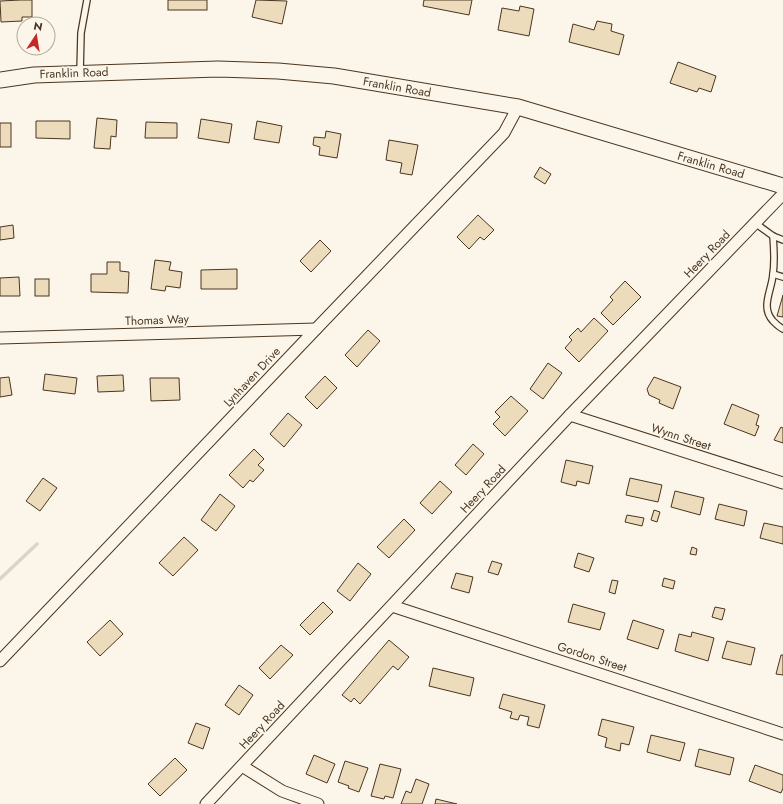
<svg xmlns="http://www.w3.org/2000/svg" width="783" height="804" font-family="Jost,sans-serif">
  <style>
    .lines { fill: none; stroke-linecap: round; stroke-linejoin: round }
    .stream { stroke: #dcd4c6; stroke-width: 3.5 }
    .building { fill: #ecdcbc; stroke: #4a3520 }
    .service-casing { stroke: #4a3520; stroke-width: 8 }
    .minor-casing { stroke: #4a3520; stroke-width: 13 }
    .secondary-casing { stroke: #4a3520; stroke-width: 17 }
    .service { stroke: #fbf6e9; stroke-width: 5.5 }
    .minor { stroke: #fbf6e9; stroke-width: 11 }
    .secondary { stroke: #fbf6e9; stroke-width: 15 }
    .labels { text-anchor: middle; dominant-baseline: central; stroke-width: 3; stroke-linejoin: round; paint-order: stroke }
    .street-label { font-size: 12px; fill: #4a3520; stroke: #fbf6e9 }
  </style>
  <rect width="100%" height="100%" fill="#fbf6e9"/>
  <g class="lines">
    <polyline class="stream" points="0,579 37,544"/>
  </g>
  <g class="building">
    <polygon points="21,0 32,0 32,17 22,17 22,21 1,22 0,1"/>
    <rect x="168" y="0" width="39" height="10"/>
    <polygon points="256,0 287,1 282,24 252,17"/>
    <polygon points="424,0 472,0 469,15 423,6"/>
    <polygon points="520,6 534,9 529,36 498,30 502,8 519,11"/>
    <polygon points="597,21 612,24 611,31 624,35 619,55 569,42 573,24 594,30"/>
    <polygon points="678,62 716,76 711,92 699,88 697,92 670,83"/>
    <polygon points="97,118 117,120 116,137 111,136 110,149 94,148"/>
    <polygon points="201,119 232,124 229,143 198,138"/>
    <polygon points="36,121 70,121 70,139 36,138"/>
    <polygon points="257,121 282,126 279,143 254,139"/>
    <polygon points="146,122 177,123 177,138 145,138"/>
    <rect x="0" y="123" width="11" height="24"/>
    <polygon points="326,131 341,134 337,158 319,155 320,147 313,145 314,137 325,138"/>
    <polygon points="389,140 418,145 412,175 400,173 402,163 386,160"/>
    <polygon points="540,167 551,174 545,184 534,177"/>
    <polygon points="478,215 494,230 484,240 480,237 469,249 457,237"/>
    <polygon points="13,225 14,238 0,240 0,227"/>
    <polygon points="320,240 331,251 311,272 300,261"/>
    <polygon points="155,260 171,262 169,270 182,272 180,288 166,286 165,291 151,289"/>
    <polygon points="107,262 120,262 120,271 129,272 128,293 91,292 91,274 107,274"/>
    <polygon points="237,269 237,289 201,289 201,270"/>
    <polygon points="19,277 20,296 0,296 0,278"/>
    <rect x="35" y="279" width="14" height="17"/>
    <polygon points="625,281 641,297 613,325 601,313 613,300 610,297"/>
    <polygon points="783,295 783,317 777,316"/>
    <polygon points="594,318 608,331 579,362 565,348 572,340 569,337 578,328 581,332"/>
    <polygon points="368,330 380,341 357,367 345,355"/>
    <polygon points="548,363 562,373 543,399 530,389"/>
    <polygon points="45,374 77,378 75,394 43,390"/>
    <polygon points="123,375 124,391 98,392 97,376"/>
    <polygon points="325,376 337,388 317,409 305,397"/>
    <polygon points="9,377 12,395 0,397 0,378"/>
    <polygon points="654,377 681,387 673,409 659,403 660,400 649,395 647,389"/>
    <polygon points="150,378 179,378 180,400 151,401"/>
    <polygon points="511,396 528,411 505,436 493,424 500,417 495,412"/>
    <polygon points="732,404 759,415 756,425 759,426 755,436 724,424"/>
    <polygon points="288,413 302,425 284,447 270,434"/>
    <polygon points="781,427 783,428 783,443 774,440"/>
    <polygon points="473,444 484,454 466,475 455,465"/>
    <polygon points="254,449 264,459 258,465 264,470 253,482 250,480 243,488 229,475"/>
    <polygon points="566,460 593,466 589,484 577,481 576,486 561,482"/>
    <polygon points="43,478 57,488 40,511 26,501"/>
    <polygon points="630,478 662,485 658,502 626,495"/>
    <polygon points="440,481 452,492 432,514 420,503"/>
    <polygon points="675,491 704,498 700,515 671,507"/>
    <polygon points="220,494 235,506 216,531 201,520"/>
    <polygon points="719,504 747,511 744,526 715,519"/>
    <polygon points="654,510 660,512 657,522 651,520"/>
    <polygon points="627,515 644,518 642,526 625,522"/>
    <polygon points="404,519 415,530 389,558 377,547"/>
    <polygon points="764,523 783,527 783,544 760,538"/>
    <polygon points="184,537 198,550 173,576 159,563"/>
    <polygon points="692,547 697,549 696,555 690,554"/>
    <polygon points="578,553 594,558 589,572 574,567"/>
    <polygon points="492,561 502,564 498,575 488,572"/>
    <polygon points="358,563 371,574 350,601 337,591"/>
    <polygon points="456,573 473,577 469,593 451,588"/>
    <polygon points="664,578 675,581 673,589 662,586"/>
    <polygon points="612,580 618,581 615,594 609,592"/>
    <polygon points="323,602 333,612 310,635 300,625"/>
    <polygon points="573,604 605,613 600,630 568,622"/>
    <polygon points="715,607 725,609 722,620 712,617"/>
    <polygon points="110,620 123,634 100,656 87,642"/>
    <polygon points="633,620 664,630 658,649 627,639"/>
    <polygon points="692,632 714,638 708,661 675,651 679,634 691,637"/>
    <polygon points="389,640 409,657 398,670 393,666 360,704 354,698 351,702 342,695"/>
    <polygon points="727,641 755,648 751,665 722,658"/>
    <polygon points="281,645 293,655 270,679 259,668"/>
    <polygon points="781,655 783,655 783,675 776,674"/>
    <polygon points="433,668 474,678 470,696 429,686"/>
    <polygon points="239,685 253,695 239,715 225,705"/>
    <polygon points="503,694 545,705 539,728 527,725 529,717 520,715 518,720 510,718 512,712 499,708"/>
    <polygon points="602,719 634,727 629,745 621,743 620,751 605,747 607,738 598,735"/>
    <polygon points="196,723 210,728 203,749 188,743"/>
    <polygon points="651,735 685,743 680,761 647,752"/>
    <polygon points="699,749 734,758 730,775 695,766"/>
    <polygon points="314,755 335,764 327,783 306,774"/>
    <polygon points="175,758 187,770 160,796 148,784"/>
    <polygon points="345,761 368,768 359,792 348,788 349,786 338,782"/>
    <polygon points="380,764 401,769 393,798 385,796 384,799 371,796"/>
    <polygon points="755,765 783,775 783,788 781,793 749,781"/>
    <polygon points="416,779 429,784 422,804 401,804 406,791 411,793"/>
    <polygon points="436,799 457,804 435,804"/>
  </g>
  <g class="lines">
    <defs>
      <g id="service">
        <polyline points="80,73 81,33 87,0"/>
        <polyline points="755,223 773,236 783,240"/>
        <path d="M773,236c1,13 2,25 0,38 -1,16 -13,33 0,47 3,3 6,6 10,8"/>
        <polyline points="773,274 783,277"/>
      </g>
      <g id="minor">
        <polyline points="0,338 316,329"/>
        <polyline points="570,415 783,483"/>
        <polyline points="392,606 783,734"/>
        <polyline points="0,661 316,329 504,133 518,107"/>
        <polyline points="242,766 282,791 318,804"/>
        <polyline points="206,804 570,415 783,194"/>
      </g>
      <polyline id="secondary" points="0,80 34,75 218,69 278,71 334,76 518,107 783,186"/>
    </defs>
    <use href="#service" class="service-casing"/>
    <use href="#minor" class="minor-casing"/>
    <use href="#secondary" class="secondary-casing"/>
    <use href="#service" class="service"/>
    <use href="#minor" class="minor"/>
    <use href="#secondary" class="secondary"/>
  </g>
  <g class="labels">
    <g class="street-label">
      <text transform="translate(74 73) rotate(-2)">Franklin Road</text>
      <text transform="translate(397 87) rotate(10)">Franklin Road</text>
      <text transform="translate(711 165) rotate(16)">Franklin Road</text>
      <text transform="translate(707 254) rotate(-46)">Heery Road</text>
      <text transform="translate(157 320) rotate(-2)">Thomas Way</text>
      <text transform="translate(252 377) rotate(-47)">Lynhaven Drive</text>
      <text transform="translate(681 437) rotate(18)">Wynn Street</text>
      <text transform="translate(483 489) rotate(-47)">Heery Road</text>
      <text transform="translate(592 657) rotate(18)">Gordon Street</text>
      <text transform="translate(262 725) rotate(-47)">Heery Road</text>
    </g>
  </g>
  <g transform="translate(36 36) rotate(12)"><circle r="19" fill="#fbf6e9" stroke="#b4a999"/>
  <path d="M0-3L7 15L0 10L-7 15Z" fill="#c62828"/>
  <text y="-6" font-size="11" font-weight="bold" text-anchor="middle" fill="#4a3520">N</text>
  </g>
</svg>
